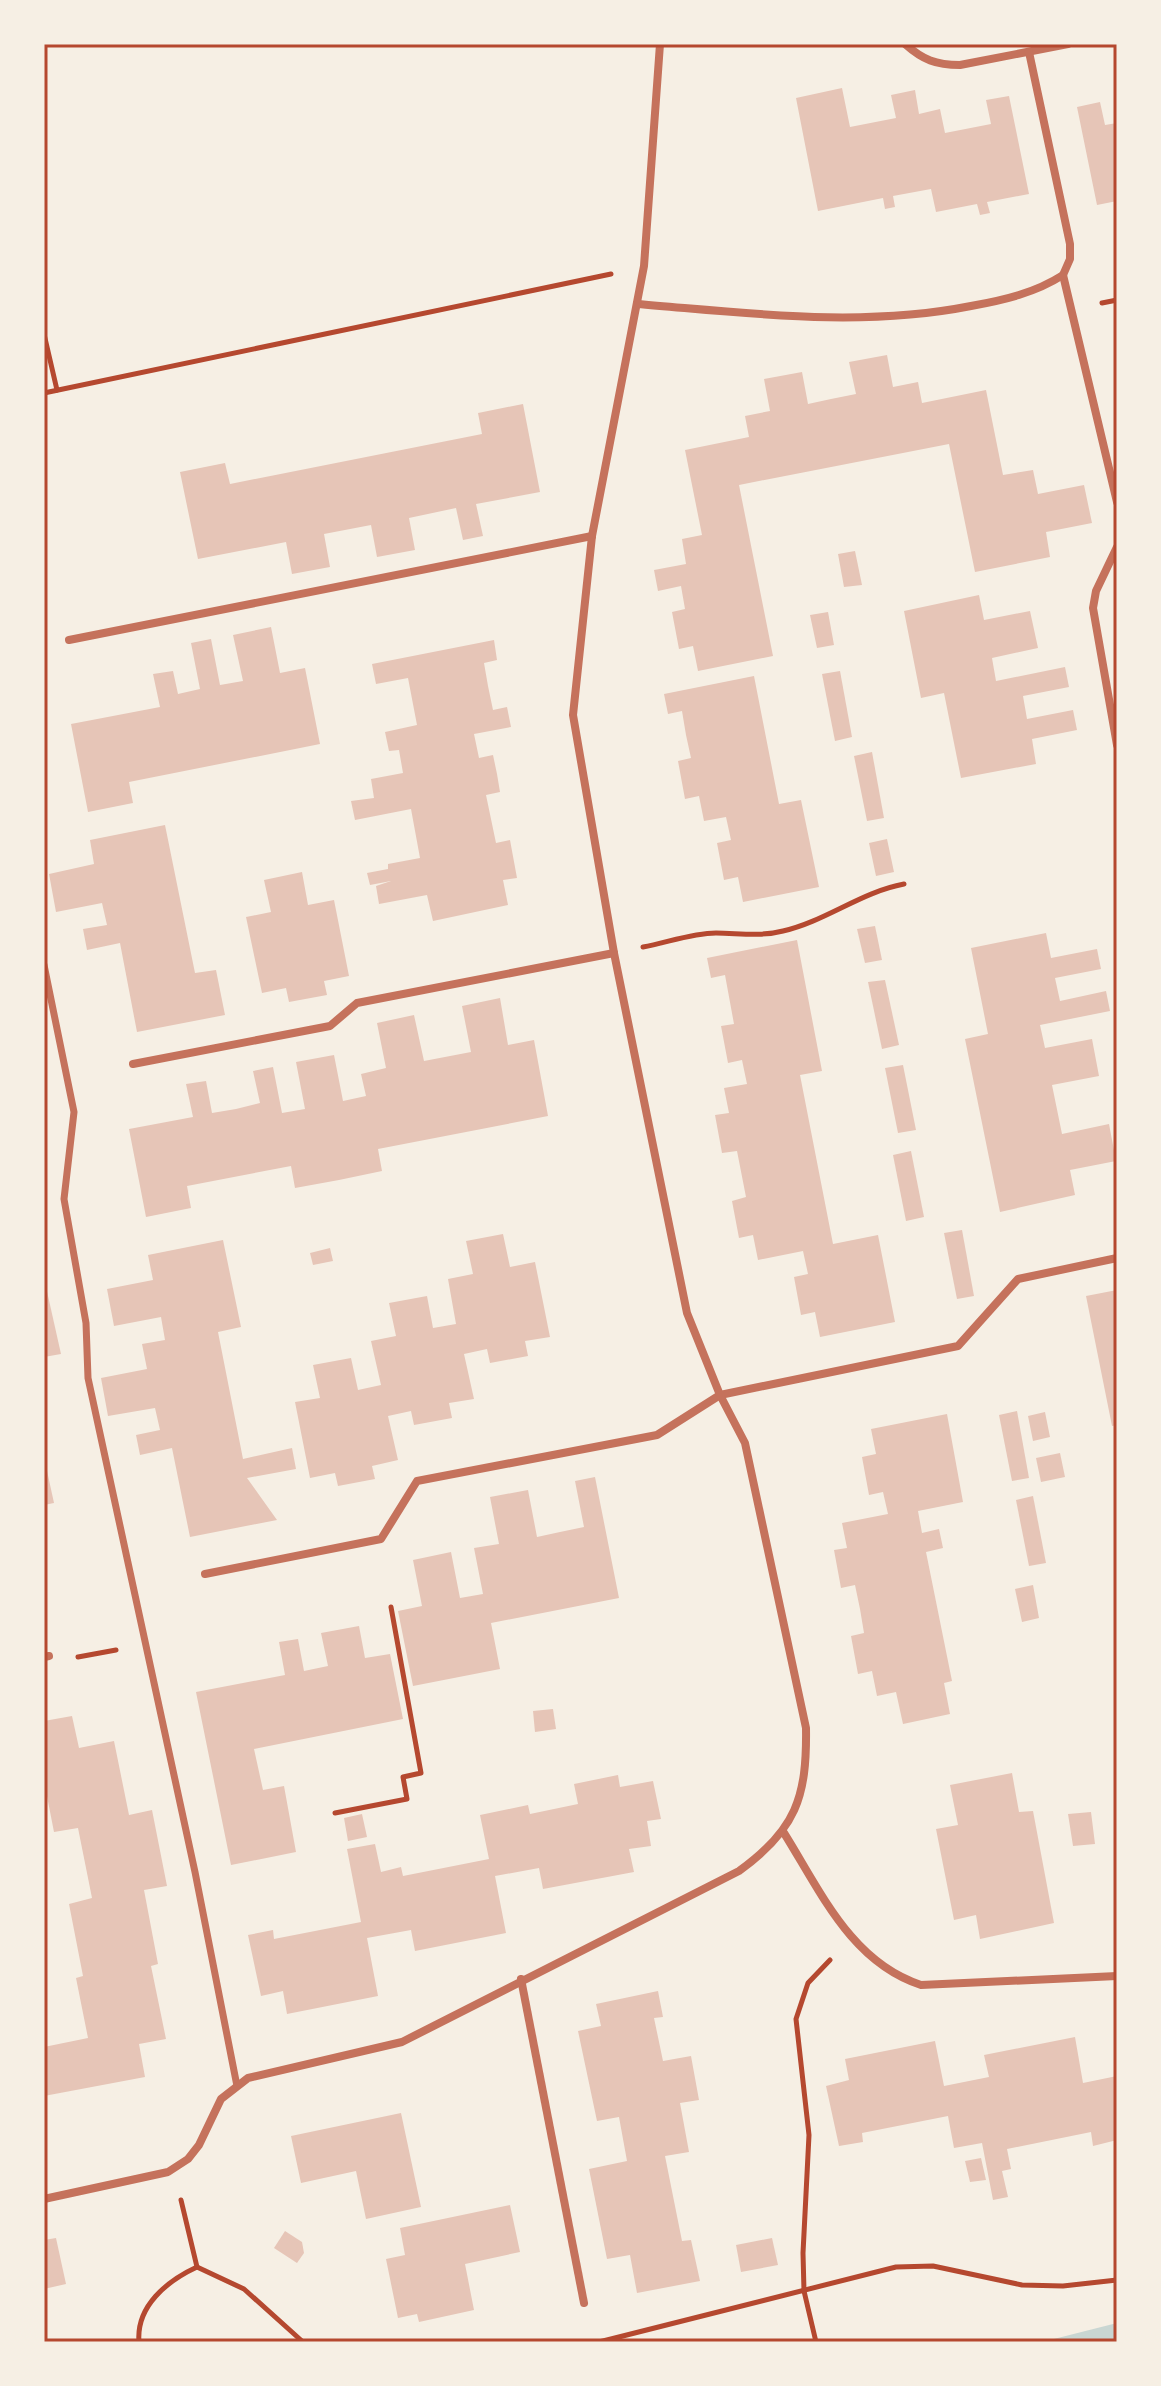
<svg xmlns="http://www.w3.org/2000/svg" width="1161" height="2386" font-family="'Noto Sans',sans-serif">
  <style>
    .water { fill: #c9d6d2 }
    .building { fill: #e6c5b7 }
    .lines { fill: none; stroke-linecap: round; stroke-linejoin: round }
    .path { stroke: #b5482f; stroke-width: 5 }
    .pedestrian { stroke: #c5725c; stroke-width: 7 }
    .minor { stroke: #c5725c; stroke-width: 8 }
    .neatline { fill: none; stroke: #b5482f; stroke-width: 3 }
  </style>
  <rect width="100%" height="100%" fill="#f6efe4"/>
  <polygon class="water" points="1117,2323 1117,2342 1042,2342"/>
  <g class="building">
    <polygon points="842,88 850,127 896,118 891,95 915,90 919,114 940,109 945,133 991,124 986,100 1009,96 1029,194 987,202 990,213 980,215 977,204 936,212 931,189 893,196 895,207 885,209 883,198 818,211 796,98"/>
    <polygon points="1100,102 1105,125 1117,123 1117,201 1097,205 1077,107"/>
    <polygon points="887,355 893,387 918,382 922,403 986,390 1003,475 1033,470 1038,494 1084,485 1092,523 1046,532 1050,557 975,572 949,444 739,485 773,656 698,671 693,646 679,649 672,612 685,609 681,586 658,591 654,570 686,564 682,539 702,535 685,450 749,437 745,416 770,411 764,379 802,372 808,404 831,399 856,394 849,362"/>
    <polygon points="523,404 540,492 476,504 483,536 463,540 456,508 409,518 415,550 377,557 371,525 324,534 330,567 292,574 286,542 198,559 180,472 225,463 230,484 482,434 478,413"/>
    <polygon points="855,551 862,585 844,587 838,554"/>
    <polygon points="979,595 984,620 1030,611 1038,648 992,658 996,681 1065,667 1069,687 1023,696 1027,719 1073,710 1077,730 1032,739 1036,764 961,778 944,693 921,698 904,611"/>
    <polygon points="828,612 834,645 817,648 810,615"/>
    <polygon points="271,627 280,673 305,668 320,744 129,782 133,803 88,812 71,724 160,707 153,674 173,671 178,694 200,689 191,643 211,639 220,685 243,681 233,635"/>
    <polygon points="494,640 497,660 484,663 488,686 493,710 507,707 511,727 474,734 479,758 493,755 497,774 500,792 486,795 496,843 510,840 517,878 503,880 508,905 433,921 427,895 379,904 376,886 391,881 370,885 367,873 388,869 388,864 420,858 411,809 355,820 351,801 374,798 371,779 403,773 399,750 389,751 385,732 417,725 408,678 376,684 372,664"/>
    <polygon points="840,671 852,737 835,741 822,674"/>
    <polygon points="754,676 779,804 801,800 819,887 743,902 738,877 724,880 717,843 731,840 726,817 704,821 699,796 685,799 678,761 691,758 686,735 682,711 668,714 664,694"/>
    <polygon points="872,752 884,818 867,821 854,756"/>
    <polygon points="165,825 195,973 216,970 225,1015 137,1032 120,943 87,950 83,929 107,925 102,903 56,912 49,874 94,864 90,840"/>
    <polygon points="887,839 894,872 876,876 869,843"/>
    <polygon points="302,872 308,905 334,900 349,976 324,981 327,995 289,1002 286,988 262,993 246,917 271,912 264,880"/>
    <polygon points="875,926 882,960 865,963 857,929"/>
    <polygon points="1046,933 1051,958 1097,949 1101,969 1055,978 1060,1001 1106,991 1110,1011 1040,1025 1045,1048 1092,1039 1099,1076 1052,1085 1062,1134 1109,1124 1116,1161 1070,1170 1075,1195 1000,1212 965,1039 988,1034 971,948"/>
    <polygon points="797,940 822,1071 800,1075 833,1244 878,1235 895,1322 820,1337 815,1312 801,1315 794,1277 808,1274 803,1251 758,1260 753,1235 739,1238 732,1201 746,1197 737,1151 722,1153 715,1115 729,1113 724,1088 747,1084 742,1060 728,1063 721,1026 734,1024 725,975 711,978 707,958"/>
    <polygon points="885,980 899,1045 882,1049 868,982"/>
    <polygon points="500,998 508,1045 534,1040 548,1116 378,1149 382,1171 339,1180 295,1188 291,1166 187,1186 191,1208 146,1217 129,1129 193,1117 186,1084 206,1081 212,1113 236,1109 260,1103 253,1071 273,1067 282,1113 305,1109 296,1062 334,1055 343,1101 366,1096 361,1074 386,1068 377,1023 414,1015 424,1061 471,1052 462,1006"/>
    <polygon points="903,1065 916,1130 898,1133 885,1068"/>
    <polygon points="911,1151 924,1217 906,1221 893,1155"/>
    <polygon points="962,1230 974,1296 957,1299 944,1233"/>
    <polygon points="503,1234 510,1267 535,1262 550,1337 525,1341 528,1356 490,1363 487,1349 464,1354 474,1399 449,1403 452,1418 414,1425 411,1411 388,1416 398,1460 372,1466 375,1479 338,1486 335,1473 310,1478 295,1402 320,1398 313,1365 351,1358 358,1390 381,1385 371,1341 396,1336 389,1303 427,1296 433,1328 456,1324 448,1279 473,1274 466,1241"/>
    <polygon points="223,1240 241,1327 218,1332 243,1459 292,1448 296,1469 247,1478 277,1520 190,1537 172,1448 140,1455 136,1435 160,1430 155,1408 108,1416 101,1378 147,1369 142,1344 165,1340 161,1317 114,1326 107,1289 153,1280 148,1255"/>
    <polygon points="330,1248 333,1261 313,1265 310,1253"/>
    <polygon points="44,1278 61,1354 44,1357"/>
    <polygon points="1117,1290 1117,1425 1112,1426 1086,1296"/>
    <polygon points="1017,1411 1029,1478 1012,1481 999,1415"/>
    <polygon points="1045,1412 1050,1437 1033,1441 1028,1416"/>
    <polygon points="947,1414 963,1502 918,1511 922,1533 939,1529 943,1548 926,1552 952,1681 944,1683 950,1714 903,1724 896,1692 877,1696 872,1671 858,1674 851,1636 864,1633 860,1609 855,1585 841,1588 834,1550 847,1548 842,1523 888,1514 883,1492 869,1495 862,1457 876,1454 871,1429"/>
    <polygon points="1060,1453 1065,1477 1041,1482 1036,1458"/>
    <polygon points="44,1457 54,1503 44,1505"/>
    <polygon points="595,1477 619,1598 491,1623 500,1669 413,1686 398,1611 422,1606 413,1560 451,1552 460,1598 483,1594 474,1548 499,1544 490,1497 528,1490 537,1537 560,1532 584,1527 575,1481"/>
    <polygon points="1033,1496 1046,1563 1029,1566 1016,1500"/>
    <polygon points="1033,1585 1039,1618 1022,1622 1015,1589"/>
    <polygon points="359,1626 365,1658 390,1654 403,1719 254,1749 263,1790 284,1786 296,1852 231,1865 196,1692 285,1675 279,1642 298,1639 304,1671 328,1666 321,1633"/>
    <polygon points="553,1709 556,1729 535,1732 533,1711"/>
    <polygon points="72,1716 79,1748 114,1741 129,1815 152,1810 167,1886 144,1890 158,1964 151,1966 166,2039 139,2044 145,2077 44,2096 44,2047 88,2038 76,1978 83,1976 69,1904 92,1898 78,1828 54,1832 44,1781 44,1721"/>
    <polygon points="1012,1773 1019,1812 1033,1811 1054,1923 980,1939 976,1915 954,1920 936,1829 958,1825 950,1785"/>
    <polygon points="618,1775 620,1787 653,1781 661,1819 647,1821 651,1846 629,1849 634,1872 543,1889 539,1868 495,1876 506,1933 415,1951 411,1930 367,1938 378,1996 287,2014 283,1991 261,1996 248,1935 273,1930 274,1939 361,1922 347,1849 375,1844 381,1872 401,1867 403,1876 489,1859 480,1815 528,1805 530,1814 578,1804 574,1784"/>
    <polygon points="1091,1812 1095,1844 1073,1846 1068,1814"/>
    <polygon points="362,1814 367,1837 348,1841 344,1818"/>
    <polygon points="658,1991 663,2017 654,2018 663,2061 691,2056 699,2100 680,2103 689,2152 665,2156 682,2241 691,2240 700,2281 637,2293 630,2255 607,2259 589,2169 627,2161 619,2117 597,2121 578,2031 601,2026 596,2004"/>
    <polygon points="1075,2037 1083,2083 1117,2076 1117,2140 1093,2146 1091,2132 1007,2149 1011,2169 1002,2171 1008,2197 993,2200 982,2143 954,2148 948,2116 862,2133 863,2142 839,2146 826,2086 849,2080 845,2059 935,2041 944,2086 989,2077 984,2055"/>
    <polygon points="401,2113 421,2207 366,2219 356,2171 301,2183 291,2136"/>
    <polygon points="981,2158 986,2180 970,2182 965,2161"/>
    <polygon points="510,2205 520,2252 465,2264 474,2310 419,2322 417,2314 398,2318 386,2259 405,2255 400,2228"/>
    <polygon points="285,2231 302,2242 304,2253 297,2263 274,2248"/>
    <polygon points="56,2238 66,2284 44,2289 44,2240"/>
    <polygon points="772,2238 778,2265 741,2272 736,2245"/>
  </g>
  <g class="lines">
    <g class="path">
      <polyline points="1102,303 1117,300"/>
      <polyline points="44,334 57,390"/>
      <polyline points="44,393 611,274"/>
      <path d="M643,947c23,-4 49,-14 73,-14 22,0 44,4 67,-2 43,-10 78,-39 121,-47"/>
      <polyline points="78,1657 116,1650"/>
      <polyline points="335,1813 407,1799 403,1777 421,1773 391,1607"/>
      <polyline points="197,2267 244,2289 303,2342"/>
      <path d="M139,2342c-3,-36 28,-61 58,-75l-16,-67"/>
      <polyline points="599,2342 896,2267 933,2266 1022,2285 1063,2286 1117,2280"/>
      <polyline points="816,2342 804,2291 803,2253 809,2135 796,2019 808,1983 830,1960"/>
    </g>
    <polyline class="pedestrian" points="44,965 74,1112 64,1199 86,1323 88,1378 195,1872 237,2086"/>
    <g class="minor">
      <path d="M905,44c18,16 31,21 55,21l108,-21"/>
      <polyline points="1029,52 1070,244 1070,259 1063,275 1117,502"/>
      <path d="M637,304c112,9 223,24 334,2 33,-6 64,-13 92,-31"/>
      <polyline points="1117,547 1096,591 1093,608 1117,745"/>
      <polyline points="69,640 592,536"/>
      <polyline points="133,1064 330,1026 357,1003 614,953"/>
      <polyline points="205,1574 381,1539 417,1481 657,1435 720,1395 958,1346 1018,1279 1117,1258"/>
      <polyline points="44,1657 49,1656"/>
      <path d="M784,1833c37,59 67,129 137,152l196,-9"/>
      <polyline points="521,1979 584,2303"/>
      <path d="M44,2199l124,-27 20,-13 11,-14 22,-46 27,-21 154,-36 337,-171c57,-41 68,-74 67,-143l-61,-285 -25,-48 -33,-82 -73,-360 -41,-238 19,-179 52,-270 16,-222"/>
    </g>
  </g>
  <rect width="1161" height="2386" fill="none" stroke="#f6efe4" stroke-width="92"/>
  <rect x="46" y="46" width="1069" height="2294" class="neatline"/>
</svg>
